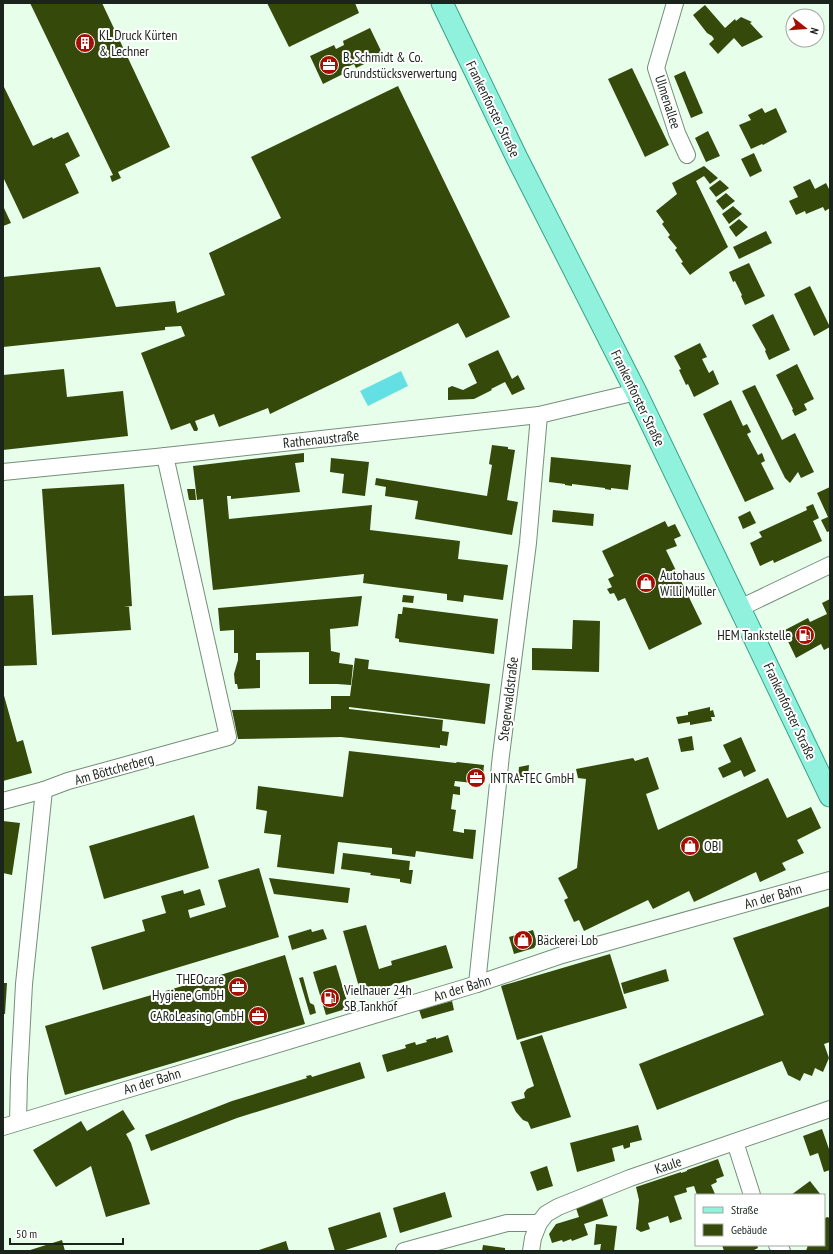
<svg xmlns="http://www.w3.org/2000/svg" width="833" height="1254" font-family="'PT Sans Narrow',sans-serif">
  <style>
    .water { fill: #64dfe4 }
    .building { fill: #35490b }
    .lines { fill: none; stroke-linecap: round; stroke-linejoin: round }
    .minor-casing { stroke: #748f79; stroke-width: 18 }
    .major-casing { stroke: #37a389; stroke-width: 23 }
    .minor { stroke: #fff; stroke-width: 16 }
    .major { stroke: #90f1dc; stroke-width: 21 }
    .labels { text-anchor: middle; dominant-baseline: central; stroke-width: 4; stroke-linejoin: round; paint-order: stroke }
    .poi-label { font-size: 14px; fill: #1a241c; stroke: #fff; text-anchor: start }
    .street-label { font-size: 14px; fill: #1a241c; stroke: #fff }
  </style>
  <rect width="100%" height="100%" fill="#e7feeb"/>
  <polygon class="water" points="401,371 408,386 368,406 360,391"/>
  <g class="building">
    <polygon points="30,3 102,3 170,147 118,172 121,178 112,182 110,176 113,175"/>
    <polygon points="267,3 355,3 359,13 289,47"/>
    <polygon points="705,5 725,28 735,19 736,21 741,17 752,22 750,23 763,37 742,47 734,38 718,54 709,44 714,39 712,36 707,33 693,15"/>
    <polygon points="370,28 383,55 356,68 354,64 345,68 347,72 323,84 310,56 334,45 336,49 344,45 343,41"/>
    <polygon points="632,68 669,145 645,157 608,79"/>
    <polygon points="685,71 703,113 691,118 674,76"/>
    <polygon points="3,85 33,146 52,137 53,139 68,132 80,156 65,164 79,193 23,219 3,177"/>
    <polygon points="398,86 510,317 466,338 458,323 270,414 268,408 219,427 214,414 195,421 198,429 197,431 194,431 190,423 171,430 141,353 185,336 181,326 165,327 165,330 3,347 3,277 100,267 116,307 175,301 177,313 225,295 209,253 281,218 251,157"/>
    <polygon points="762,108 765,113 776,108 787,132 763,145 762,144 751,149 739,125 751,120 748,115"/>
    <polygon points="708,131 720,156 706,162 695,138"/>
    <polygon points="754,153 762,171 750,177 741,159"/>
    <polygon points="704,166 718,178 710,184 704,176 696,181 728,247 690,275 681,263 683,262 675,250 677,248 668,237 670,235 662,224 664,222 656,211 677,194 672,183"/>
    <polygon points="810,179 815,189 826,183 830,191 830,208 825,211 823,207 806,214 805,211 796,215 789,201 798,197 793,187"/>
    <polygon points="720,180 729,188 716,197 709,188"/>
    <polygon points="726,193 735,201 723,210 716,201"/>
    <polygon points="3,206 11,223 3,226"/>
    <polygon points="733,206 742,214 729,224 722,214"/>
    <polygon points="739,219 748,227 736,237 729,227"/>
    <polygon points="766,231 772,243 739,259 733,247"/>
    <polygon points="749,263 765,296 745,305 741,296 742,295 735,281 733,282 729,272"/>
    <polygon points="810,286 830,327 814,336 794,294"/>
    <polygon points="773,314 790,350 769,360 765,351 766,350 752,325"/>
    <polygon points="700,343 707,357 702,359 709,373 713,370 719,384 694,397 688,384 686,385 679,370 681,369 674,356"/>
    <polygon points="498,350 512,379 518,375 525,389 512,395 505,382 491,389 492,390 474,399 448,400 448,388 452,386 463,390 477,383 468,364"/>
    <polygon points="797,364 814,399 804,404 807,410 795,416 792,410 793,409 776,375"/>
    <polygon points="64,369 67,397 123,391 128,436 3,450 3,375"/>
    <polygon points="755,385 782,440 795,433 814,472 801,478 798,472 790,483 785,478 742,391"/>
    <polygon points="731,400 743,426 747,424 751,432 747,434 758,455 762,453 765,461 761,463 774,489 745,502 703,414"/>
    <polygon points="492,445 508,447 508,449 515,450 507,500 518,502 512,535 415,519 418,501 385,496 386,487 375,485 376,478 487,496 492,465 489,464"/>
    <polygon points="304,453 304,462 295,463 300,492 231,499 231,496 227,496 229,519 372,505 370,530 460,541 458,559 508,565 503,600 464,595 463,602 447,600 447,594 363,583 364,574 213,590 203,499 197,500 193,466"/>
    <polygon points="551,457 631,465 628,490 611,488 611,490 605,489 605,488 572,484 572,486 565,485 565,484 549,482"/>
    <polygon points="331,458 369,462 365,496 342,493 344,474 330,472"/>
    <polygon points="124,484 132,606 124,607 129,607 131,630 52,635 42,489"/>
    <polygon points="830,487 830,531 827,532 821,520 828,517 817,493"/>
    <polygon points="187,489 195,489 196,500 189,500"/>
    <polygon points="813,504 819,518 813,521 822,541 774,563 773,560 760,566 750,543 762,537 759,532 807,510 806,507"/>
    <polygon points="553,510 594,514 593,526 552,522"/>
    <polygon points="750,511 756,523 743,529 738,517"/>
    <polygon points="665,521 668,527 675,524 681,536 674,539 677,546 666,550 702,624 649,650 625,598 618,601 614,593 610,594 607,589 612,587 608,579 614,576 602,551"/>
    <polygon points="33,595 37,665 3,666 3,596"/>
    <polygon points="403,595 414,596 413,603 402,602"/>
    <polygon points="362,596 358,626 330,629 331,651 340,653 339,663 353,665 351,685 337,684 309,684 309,652 256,653 256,660 260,660 260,688 238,689 237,684 235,684 234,674 238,660 238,653 234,653 234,630 220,631 218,608"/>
    <polygon points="830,599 830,647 824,650 821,644 796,658 783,631 808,618 810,622 827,614 822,603"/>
    <polygon points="403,607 498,619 494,654 399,642 399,639 395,638 398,614 402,614"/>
    <polygon points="573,620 600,621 599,672 532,670 532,648 572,649"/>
    <polygon points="355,658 369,660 368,669 490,684 485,724 349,707 349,709 443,720 442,731 449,732 447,746 440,745 440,748 341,737 238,739 232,710 331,709 331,696 350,696"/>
    <polygon points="3,692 17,742 23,740 32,773 3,781"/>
    <polygon points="710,707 710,711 713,710 715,717 711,717 712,721 690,725 690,722 678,724 676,717 688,715 688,712"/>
    <polygon points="692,736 694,750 681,752 678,739"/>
    <polygon points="741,737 756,771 744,777 741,770 723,778 718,768 731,762 723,745"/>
    <polygon points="349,751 456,763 457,762 484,765 482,784 455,781 454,786 460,787 460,795 453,794 451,809 456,810 453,831 464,833 464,829 476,830 473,859 416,851 415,857 392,854 392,848 338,842 334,874 277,867 281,835 264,833 267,811 256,809 258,786 343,797"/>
    <polygon points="648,757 659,789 646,794 658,830 768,778 787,818 811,807 821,828 797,840 804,853 782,863 786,870 760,882 756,872 694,902 689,891 653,909 648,900 584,931 579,920 574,922 564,900 568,898 558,878 577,868 586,779 578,778 576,769 633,758 635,761"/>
    <polygon points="529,765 528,777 518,778 519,767"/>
    <polygon points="194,815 209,868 104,899 89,846"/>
    <polygon points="3,821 20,823 12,875 3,873"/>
    <polygon points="343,853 410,861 409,870 413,870 411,884 400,882 400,879 370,875 371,873 341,869"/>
    <polygon points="259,868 279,937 103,990 91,947 145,931 142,920 166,913 161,896 183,890 184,894 200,889 205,905 188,910 190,918 226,907 218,880"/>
    <polygon points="269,878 350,888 348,903 274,894"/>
    <polygon points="830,906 830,1042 824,1044 829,1058 823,1072 815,1068 812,1076 804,1073 800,1081 788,1075 782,1061 657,1110 639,1064 764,1015 733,938"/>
    <polygon points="366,925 379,969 392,965 391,961 446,945 453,968 361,994 343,931"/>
    <polygon points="311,929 312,932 323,929 327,939 292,950 288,936"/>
    <polygon points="533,930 537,943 534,948 514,954 509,937"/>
    <polygon points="610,954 627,1008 517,1040 501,986"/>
    <polygon points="285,955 305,1024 65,1095 45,1026 217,976"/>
    <polygon points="336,965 349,1008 326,1015 313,972"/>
    <polygon points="666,969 669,981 624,994 621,983"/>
    <polygon points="303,977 310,1003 314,1005 316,1013 310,1015 299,978"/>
    <polygon points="3,983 7,983 5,1014 3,1014"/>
    <polygon points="452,1001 454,1010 422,1019 419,1010"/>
    <polygon points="448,1035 453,1052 387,1072 382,1055 406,1048 405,1045 415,1042 416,1045 427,1042 426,1040 436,1037 436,1039"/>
    <polygon points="542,1035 571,1117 531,1129 528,1122 523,1120 516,1112 511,1102 525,1098 524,1093 527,1089 534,1086 520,1042"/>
    <polygon points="360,1062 365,1078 237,1118 151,1151 145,1135 232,1101 307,1078 306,1076 311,1075 312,1077"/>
    <polygon points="123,1110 135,1129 126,1134 131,1143 150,1204 106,1217 91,1166 56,1187 33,1150 81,1121 87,1131"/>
    <polygon points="638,1125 642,1140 630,1143 630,1147 624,1149 623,1145 612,1148 615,1161 577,1172 570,1143"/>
    <polygon points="822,1129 829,1149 830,1149 830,1170 824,1172 818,1153 810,1156 803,1136"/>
    <polygon points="718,1159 724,1176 716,1179 717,1182 711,1185 715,1194 697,1195 694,1186 686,1188 687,1192 674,1196 682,1219 670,1223 668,1216 648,1223 650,1229 641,1232 636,1229 639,1200 636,1187 681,1172 681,1173 687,1171 687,1170"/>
    <polygon points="547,1166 553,1186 537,1191 530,1172"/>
    <polygon points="810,1181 821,1195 791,1195"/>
    <polygon points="445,1192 452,1217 400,1233 393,1208"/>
    <polygon points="602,1198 608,1216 584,1224 588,1235 572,1241 571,1239 563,1242 562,1240 552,1243 549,1234 556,1224 579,1217 576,1208"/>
    <polygon points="380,1212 387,1237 342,1251 335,1251 328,1228"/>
    <polygon points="827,1217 830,1218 830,1251 806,1251 808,1245 824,1245 824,1219"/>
    <polygon points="596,1224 617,1226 614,1251 600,1251 601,1244 594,1245"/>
    <polygon points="62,1240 65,1251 27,1251"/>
    <polygon points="286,1241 289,1251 256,1251"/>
    <polygon points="483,1245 505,1248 505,1251 482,1251"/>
    <polygon points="722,1245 757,1245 758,1248 752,1251 724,1251"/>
  </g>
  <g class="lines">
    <defs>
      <g id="minor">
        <polyline points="675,3 656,68 677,133 687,155"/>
        <polyline points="3,472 156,457 539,415 636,392"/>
        <polyline points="740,608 830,565"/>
        <polyline points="3,801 44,790"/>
        <polyline points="477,984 501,755 528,543 539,415"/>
        <polyline points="18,1122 19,1078 24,984 44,790 68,781 228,737 165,456"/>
        <polyline points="3,1127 477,984 562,955 830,880"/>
        <polyline points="735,1142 752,1195"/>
        <polyline points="777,1245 782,1251"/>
        <polyline points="404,1251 507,1223 539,1223"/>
        <polyline points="531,1251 533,1238 539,1223 546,1214 558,1207 630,1178 830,1109"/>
      </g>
      <polyline id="major" points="442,3 517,158 636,392 830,796"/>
    </defs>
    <use href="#minor" class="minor-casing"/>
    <use href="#major" class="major-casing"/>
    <use href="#minor" class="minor"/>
    <use href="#major" class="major"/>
  </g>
  <defs>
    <symbol id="building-disc" viewBox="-11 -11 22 22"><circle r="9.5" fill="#a40f01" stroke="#fff"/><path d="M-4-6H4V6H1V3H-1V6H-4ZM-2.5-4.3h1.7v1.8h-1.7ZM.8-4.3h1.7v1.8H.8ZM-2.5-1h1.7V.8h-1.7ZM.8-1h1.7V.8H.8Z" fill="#fff"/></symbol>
    <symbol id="office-disc" viewBox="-11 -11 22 22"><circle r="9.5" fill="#a40f01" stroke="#fff"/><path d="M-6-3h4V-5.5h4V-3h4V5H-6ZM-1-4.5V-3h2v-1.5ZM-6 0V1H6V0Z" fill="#fff"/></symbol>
    <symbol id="shop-disc" viewBox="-11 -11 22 22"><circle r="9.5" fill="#a40f01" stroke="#fff"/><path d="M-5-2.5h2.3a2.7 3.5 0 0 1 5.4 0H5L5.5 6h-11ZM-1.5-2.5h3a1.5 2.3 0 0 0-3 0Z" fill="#fff"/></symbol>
    <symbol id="fuel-disc" viewBox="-11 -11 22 22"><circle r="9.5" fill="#a40f01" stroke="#fff"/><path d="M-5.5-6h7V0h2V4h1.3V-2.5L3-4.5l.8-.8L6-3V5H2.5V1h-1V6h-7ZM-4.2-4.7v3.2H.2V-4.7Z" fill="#fff"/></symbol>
  </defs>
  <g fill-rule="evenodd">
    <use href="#building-disc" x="74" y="32" width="22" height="22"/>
    <use href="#office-disc" x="318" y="54" width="22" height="22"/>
    <use href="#shop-disc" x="635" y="572" width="22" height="22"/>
    <use href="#fuel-disc" x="794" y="624" width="22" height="22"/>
    <use href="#office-disc" x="465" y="767" width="22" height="22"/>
    <use href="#shop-disc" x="679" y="835" width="22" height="22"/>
    <use href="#shop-disc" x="512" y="929" width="22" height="22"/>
    <use href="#office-disc" x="227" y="976" width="22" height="22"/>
    <use href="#fuel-disc" x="319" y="987" width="22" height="22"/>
    <use href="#office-disc" x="247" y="1005" width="22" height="22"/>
  </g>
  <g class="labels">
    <g class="poi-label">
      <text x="99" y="35">KL Druck Kürten<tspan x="99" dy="16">&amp; Lechner</tspan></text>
      <text x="343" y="57">B. Schmidt &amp; Co.<tspan x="343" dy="16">Grundstücksverwertung</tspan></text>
      <text x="660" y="575">Autohaus<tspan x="660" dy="16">Willi Müller</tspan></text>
      <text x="791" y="635" text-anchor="end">HEM Tankstelle</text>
      <text x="490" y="778">INTRA-TEC GmbH</text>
      <text x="704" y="846">OBI</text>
      <text x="537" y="940">Bäckerei Lob</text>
      <text x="224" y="979" text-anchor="end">THEOcare<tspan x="224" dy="16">Hygiene GmbH</tspan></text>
      <text x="344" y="990">Vielhauer 24h<tspan x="344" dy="16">SB Tankhof</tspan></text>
      <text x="244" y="1016" text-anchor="end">CARoLeasing GmbH</text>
    </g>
    <g class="street-label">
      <text transform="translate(668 102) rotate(72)">Ulmenallee</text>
      <text transform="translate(493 109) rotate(64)">Frankenforster Straße</text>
      <text transform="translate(638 398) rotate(64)">Frankenforster Straße</text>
      <text transform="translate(321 439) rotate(-6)">Rathenaustraße</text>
      <text transform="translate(508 699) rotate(-83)">Stegerwaldstraße</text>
      <text transform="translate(790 711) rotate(65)">Frankenforster Straße</text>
      <text transform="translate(114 769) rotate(-16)">Am Böttcherberg</text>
      <text transform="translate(773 896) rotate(-16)">An der Bahn</text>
      <text transform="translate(462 988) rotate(-17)">An der Bahn</text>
      <text transform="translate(152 1081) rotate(-17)">An der Bahn</text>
      <text transform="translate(668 1165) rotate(-19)">Kaule</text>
    </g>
  </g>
  <rect width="833" height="1254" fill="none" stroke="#1a241c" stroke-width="8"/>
  <rect x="695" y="1194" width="130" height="52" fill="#ffffff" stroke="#a3a7a4"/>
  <rect x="703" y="1207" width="20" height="6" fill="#90f1dc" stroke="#a3a7a4"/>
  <text x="731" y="1214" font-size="12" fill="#1a241c">Straße</text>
  <rect x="703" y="1224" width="20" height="12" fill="#35490b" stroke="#a3a7a4"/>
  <text x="731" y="1234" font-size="12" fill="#1a241c">Gebäude</text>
  <g transform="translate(805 28) rotate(107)"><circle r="19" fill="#ffffff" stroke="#a3a7a4"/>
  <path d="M0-3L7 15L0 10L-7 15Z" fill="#a40f01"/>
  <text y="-6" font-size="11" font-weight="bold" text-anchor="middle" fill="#1a241c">N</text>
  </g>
  <path d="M10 1238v6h113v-6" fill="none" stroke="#1a241c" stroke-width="2"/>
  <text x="16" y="1238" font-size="12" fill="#1a241c" stroke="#ffffff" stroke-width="3" paint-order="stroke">50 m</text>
</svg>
